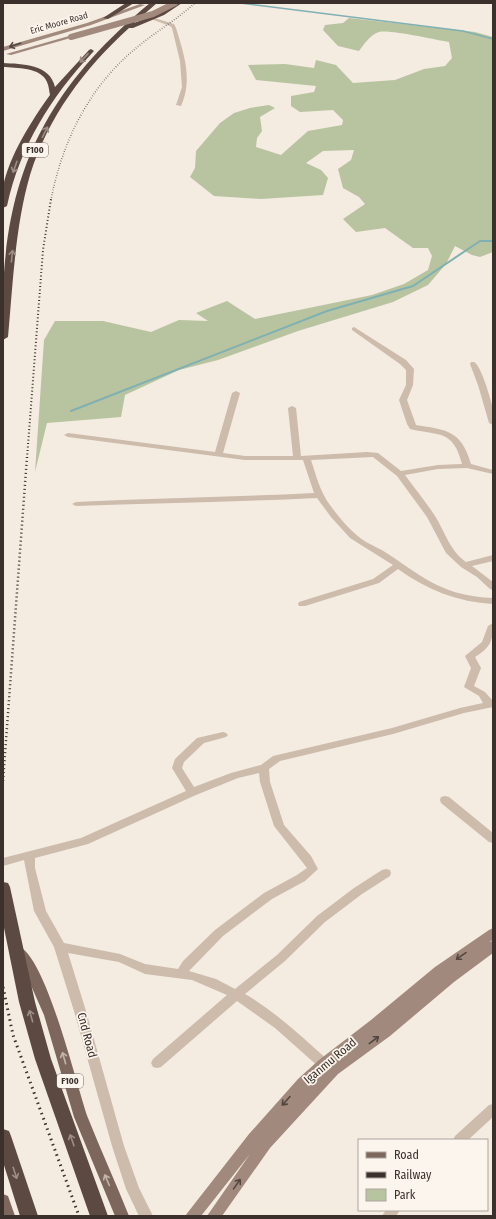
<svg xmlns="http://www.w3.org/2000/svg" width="496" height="1219" font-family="'Fira Sans Condensed',sans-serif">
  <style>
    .green { fill: #b8c4a0 }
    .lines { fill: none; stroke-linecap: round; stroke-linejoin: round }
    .stream-far1 { stroke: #7fb0b2; stroke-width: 1.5 }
    .stream { stroke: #7fb0b2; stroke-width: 2 }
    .street { fill: #cdbbac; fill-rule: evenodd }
    .secondary { fill: #a18a7d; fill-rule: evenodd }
    .primary { fill: #7d675c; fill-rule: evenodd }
    .highway { fill: #5c4a42; fill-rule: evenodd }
    .rail-far3 { stroke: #3b302b; stroke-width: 1.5; stroke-dasharray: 0.5 2; stroke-linecap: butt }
    .rail-far2 { stroke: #3b302b; stroke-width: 2; stroke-dasharray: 1 2.5; stroke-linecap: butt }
    .rail-far1 { stroke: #3b302b; stroke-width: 2.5; stroke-dasharray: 1 3; stroke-linecap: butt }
    .rail { stroke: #3b302b; stroke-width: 3; stroke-dasharray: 1.5 4; stroke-linecap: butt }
    .secondary-bridge { stroke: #a18a7d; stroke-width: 6 }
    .oneway { stroke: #544640 }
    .oneway2 { stroke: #9c8e87 }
    .oneway3 { stroke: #c2b5ac }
    .labels { text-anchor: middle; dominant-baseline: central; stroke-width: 3.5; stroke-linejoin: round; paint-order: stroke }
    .far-street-label { font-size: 9px; fill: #3b302b; stroke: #fbf5ee }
    .shield { fill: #fbf5ee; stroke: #756b66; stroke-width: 1 }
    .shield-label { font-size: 9px; font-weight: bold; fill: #3b302b }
    .near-street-label { font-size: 12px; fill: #3b302b; stroke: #fbf5ee }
  </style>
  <rect width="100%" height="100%" fill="#f4ebe1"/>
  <path class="green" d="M349,18l126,14 18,5v215l-13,5 -8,-2 -17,-9 -9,18 -18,21 -35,17 -95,29 -80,29 -39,10 -54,25 -4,22 -74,6 -12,49 9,-132 11,-19h48l48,11 28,-12 29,1 -12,-8 31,-12 28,18 117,-24 32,-11 24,-14 4,-14 -4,-8h-15l-28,-20 -29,4 -13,-13 22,-15 -6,-7 -16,-9 -5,-19 13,-9 3,-10 -31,1 -17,12 15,7 7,8 -5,17 -62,4 -47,-3 -24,-19 5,-9 1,-17 24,-28 14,-10 16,-5 19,-3 6,3 -15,9 2,14 -5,7 -1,9 25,8 27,-24 34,-6 1,-5 -10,-10 -33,2 -9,-6v-10l23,-4 2,-6 -60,-6 -8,-15 37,-1 29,4 2,-8 20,5 17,18 42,-3 29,-11 21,-3 7,-8 -3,-16c-12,-2 -61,-13 -70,-10 -9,3 -14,11 -20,19l-21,-5 -15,-16 2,-5 18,-2z"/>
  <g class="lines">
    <polyline class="stream-far1" points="240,3 463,31 493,39"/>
    <polyline class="stream" points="71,411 327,311 413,286 480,241 493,241"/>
    <g class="street">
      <path d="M151,17l23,7 2,4c8,26 17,52 5,78l-5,-1 6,-18 -2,-26 -8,-33 -2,-2 -19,-7z"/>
      <path d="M354,327l52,33 8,9 -1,16 -6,15 9,25c31,5 45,5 55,39l22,6v4l-26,-6 -29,1 -33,6c10,14 21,27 30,41 10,16 15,35 31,46l27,-7v6l-21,5 21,16v8l-3,-1 -13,-12 -16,-10 -15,-14 -19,-36 -30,-41 -24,-19 -62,3c5,15 9,32 19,45 10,14 22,28 36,37 7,4 15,7 22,12 38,25 56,42 105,44v6c-35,-2 -66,-14 -95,-35l-19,14 -74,23h-6l-1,-2 1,-2 74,-23 20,-14 -43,-27 -19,-21 -14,-19c-80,4 -161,5 -241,8l-4,-2 4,-2c80,-4 159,-5 238,-9l-11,-33h-58l-177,-23 -4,-2 4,-2 147,19 17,-59 4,-2 4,2 -17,60 22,3h48l-5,-48 4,-2 4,2 5,48 66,-4 11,1 23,18 37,-6 24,-1c-9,-35 -23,-28 -52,-35l-3,-5 -8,-24 7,-15v-15l-6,-6 -48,-34v-2z"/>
      <path d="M471,362h3c7,3 17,38 19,47 1,5 0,11 0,16l-4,-2 -11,-38 -8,-21z"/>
      <path d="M493,623c0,18 -2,24 -18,34l6,11 -7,18 11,6 8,9v6l-29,6 -71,21 -113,27 -11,8 1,13 14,43 27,31 7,13 -13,12 -33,18 -49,37 -34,35 27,8 19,10 42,-34 40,-39 37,-28 28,-18 4,-1 4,1 1,3 -1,3 -28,18 -37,28 -40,39 -40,33c31,18 57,43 83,66l2,4 -2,4 -4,1 -4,-1 -45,-40 -38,-27 -76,66 -4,1 -4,-1 -2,-4 2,-4 74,-64 -35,-15 -47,-6 -26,-12 -51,-9 18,58 38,135 15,42 14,28h-14l-13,-27 -14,-43 -38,-135 -20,-64 -20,-36 -10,-51 -21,6v-8l78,-20 105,-47 -14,-23 3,-9 22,-21 26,-6 3,1 2,2 -2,2 -22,6 -20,19 -2,6 12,19 37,-14 30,-8 12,-9 119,-28 68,-20 23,-5 -4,-7 -15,-9 7,-19 -6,-12 17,-14 6,-16zM259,773l1,9 14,44 33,42 -10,7 -33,18 -49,37 -32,31 -5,8 -33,-5 -25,-10 -56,-11 -18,-32 -11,-43v-10l53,-14 108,-49 42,-17z"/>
      <polygon points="445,796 449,797 493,833 493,843 489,842 441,803 440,800 441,797"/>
      <polygon points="493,1104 493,1117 468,1140 453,1140 455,1136 489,1105"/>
      <polygon points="386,1210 400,1210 396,1216 382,1216"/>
    </g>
    <g class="secondary">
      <polygon points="140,4 145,5 91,25 3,51 3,47 87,23"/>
      <polygon points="69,36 74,37 11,55 6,54"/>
      <polygon points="493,928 493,940 489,942 493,941 493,953 454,982 390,1036 338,1074 270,1148 222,1216 207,1216 250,1154 201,1216 185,1216 249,1134 298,1079 319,1060 371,1020 435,967 489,930"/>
    </g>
    <g class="primary">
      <path d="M18,946c28,9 59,142 70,172 13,33 28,65 41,98h-14l-41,-99 -30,-102 -22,-50 -10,-14 2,-3z"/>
      <polygon points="3,1194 8,1196 15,1216 3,1216"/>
    </g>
    <g class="highway">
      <polygon points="126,3 134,3 108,19 103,18"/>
      <path d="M150,3h7l-23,20 26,-10 15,-10h7l-18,12 -31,13h-4c-45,41 -81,89 -99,147 -15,52 -17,108 -22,162l-5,3c0,-16 -1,-32 0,-49 5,-128 50,-207 147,-288z"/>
      <path d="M91,49l3,2 -1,1c-42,45 -73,94 -86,154l-4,2c0,-7 -1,-15 0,-21 6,-31 29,-67 47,-92 -1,-4 -1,-9 -3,-13 -6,-15 -31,-14 -44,-15v-4c19,1 47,1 52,24l34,-37z"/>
      <polygon points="3,882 8,883 10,887 35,1002 51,1059 108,1216 90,1216 35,1059 19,1002 3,923"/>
      <polygon points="3,1129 9,1131 11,1136 38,1216 20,1216 3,1162"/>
    </g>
    <path class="rail-far3" d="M51,200c11,-58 38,-113 84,-151 19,-16 41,-29 60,-46"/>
    <polyline class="rail-far2" points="27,458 43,250 51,199"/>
    <polyline class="rail-far1" points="3,781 27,457"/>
    <polyline class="rail" points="3,987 13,1035 79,1216"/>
    <polyline class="secondary-bridge" points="71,37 153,14 175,3"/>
  </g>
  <defs><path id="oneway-shaft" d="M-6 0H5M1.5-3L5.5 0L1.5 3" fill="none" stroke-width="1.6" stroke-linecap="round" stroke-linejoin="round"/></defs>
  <g class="oneway">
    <use href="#oneway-shaft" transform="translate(15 45) rotate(162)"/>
    <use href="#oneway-shaft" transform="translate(461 956) rotate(145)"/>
    <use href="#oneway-shaft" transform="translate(374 1040) rotate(-37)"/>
    <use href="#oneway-shaft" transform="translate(286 1101) rotate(132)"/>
    <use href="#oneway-shaft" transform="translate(237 1184) rotate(-55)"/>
  </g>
  <g class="oneway2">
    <use href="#oneway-shaft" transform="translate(84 58) rotate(133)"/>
    <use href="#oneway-shaft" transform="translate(45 132) rotate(-63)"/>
    <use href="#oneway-shaft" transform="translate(15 167) rotate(109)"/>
    <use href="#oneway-shaft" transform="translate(12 256) rotate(-84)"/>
    <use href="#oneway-shaft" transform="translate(31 1016) rotate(-106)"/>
    <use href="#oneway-shaft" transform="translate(72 1140) rotate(-109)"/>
    <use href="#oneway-shaft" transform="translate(15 1173) rotate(72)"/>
  </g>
  <g class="oneway3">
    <use href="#oneway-shaft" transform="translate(64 1058) rotate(-106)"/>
    <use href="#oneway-shaft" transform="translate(107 1180) rotate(-113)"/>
  </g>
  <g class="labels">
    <g class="far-street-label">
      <text transform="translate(59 23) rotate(-16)">Eric Moore Road</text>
    </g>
    <g class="shield">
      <rect x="22" y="143" width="26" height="14" rx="3"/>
      <rect x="57" y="1074" width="26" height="14" rx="3"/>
    </g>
    <g class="shield-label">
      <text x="35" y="150">F100</text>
      <text x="70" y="1081">F100</text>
    </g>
    <g class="near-street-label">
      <text transform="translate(87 1035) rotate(75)">Cnd Road</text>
      <text transform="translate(330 1061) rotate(-40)">Iganmu Road</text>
    </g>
  </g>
  <rect width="496" height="1219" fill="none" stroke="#3b302b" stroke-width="8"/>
  <rect x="358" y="1139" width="130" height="72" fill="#fbf5ee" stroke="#aea6a0"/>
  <rect x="366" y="1152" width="20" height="6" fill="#7d675c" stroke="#aea6a0"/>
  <text x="394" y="1159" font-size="12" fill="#3b302b">Road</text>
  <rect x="366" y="1172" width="20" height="6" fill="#3b302b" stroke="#aea6a0"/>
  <text x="394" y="1179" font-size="12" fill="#3b302b">Railway</text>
  <rect x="366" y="1189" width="20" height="12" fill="#b8c4a0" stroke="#aea6a0"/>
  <text x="394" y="1199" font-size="12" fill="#3b302b">Park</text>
</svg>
